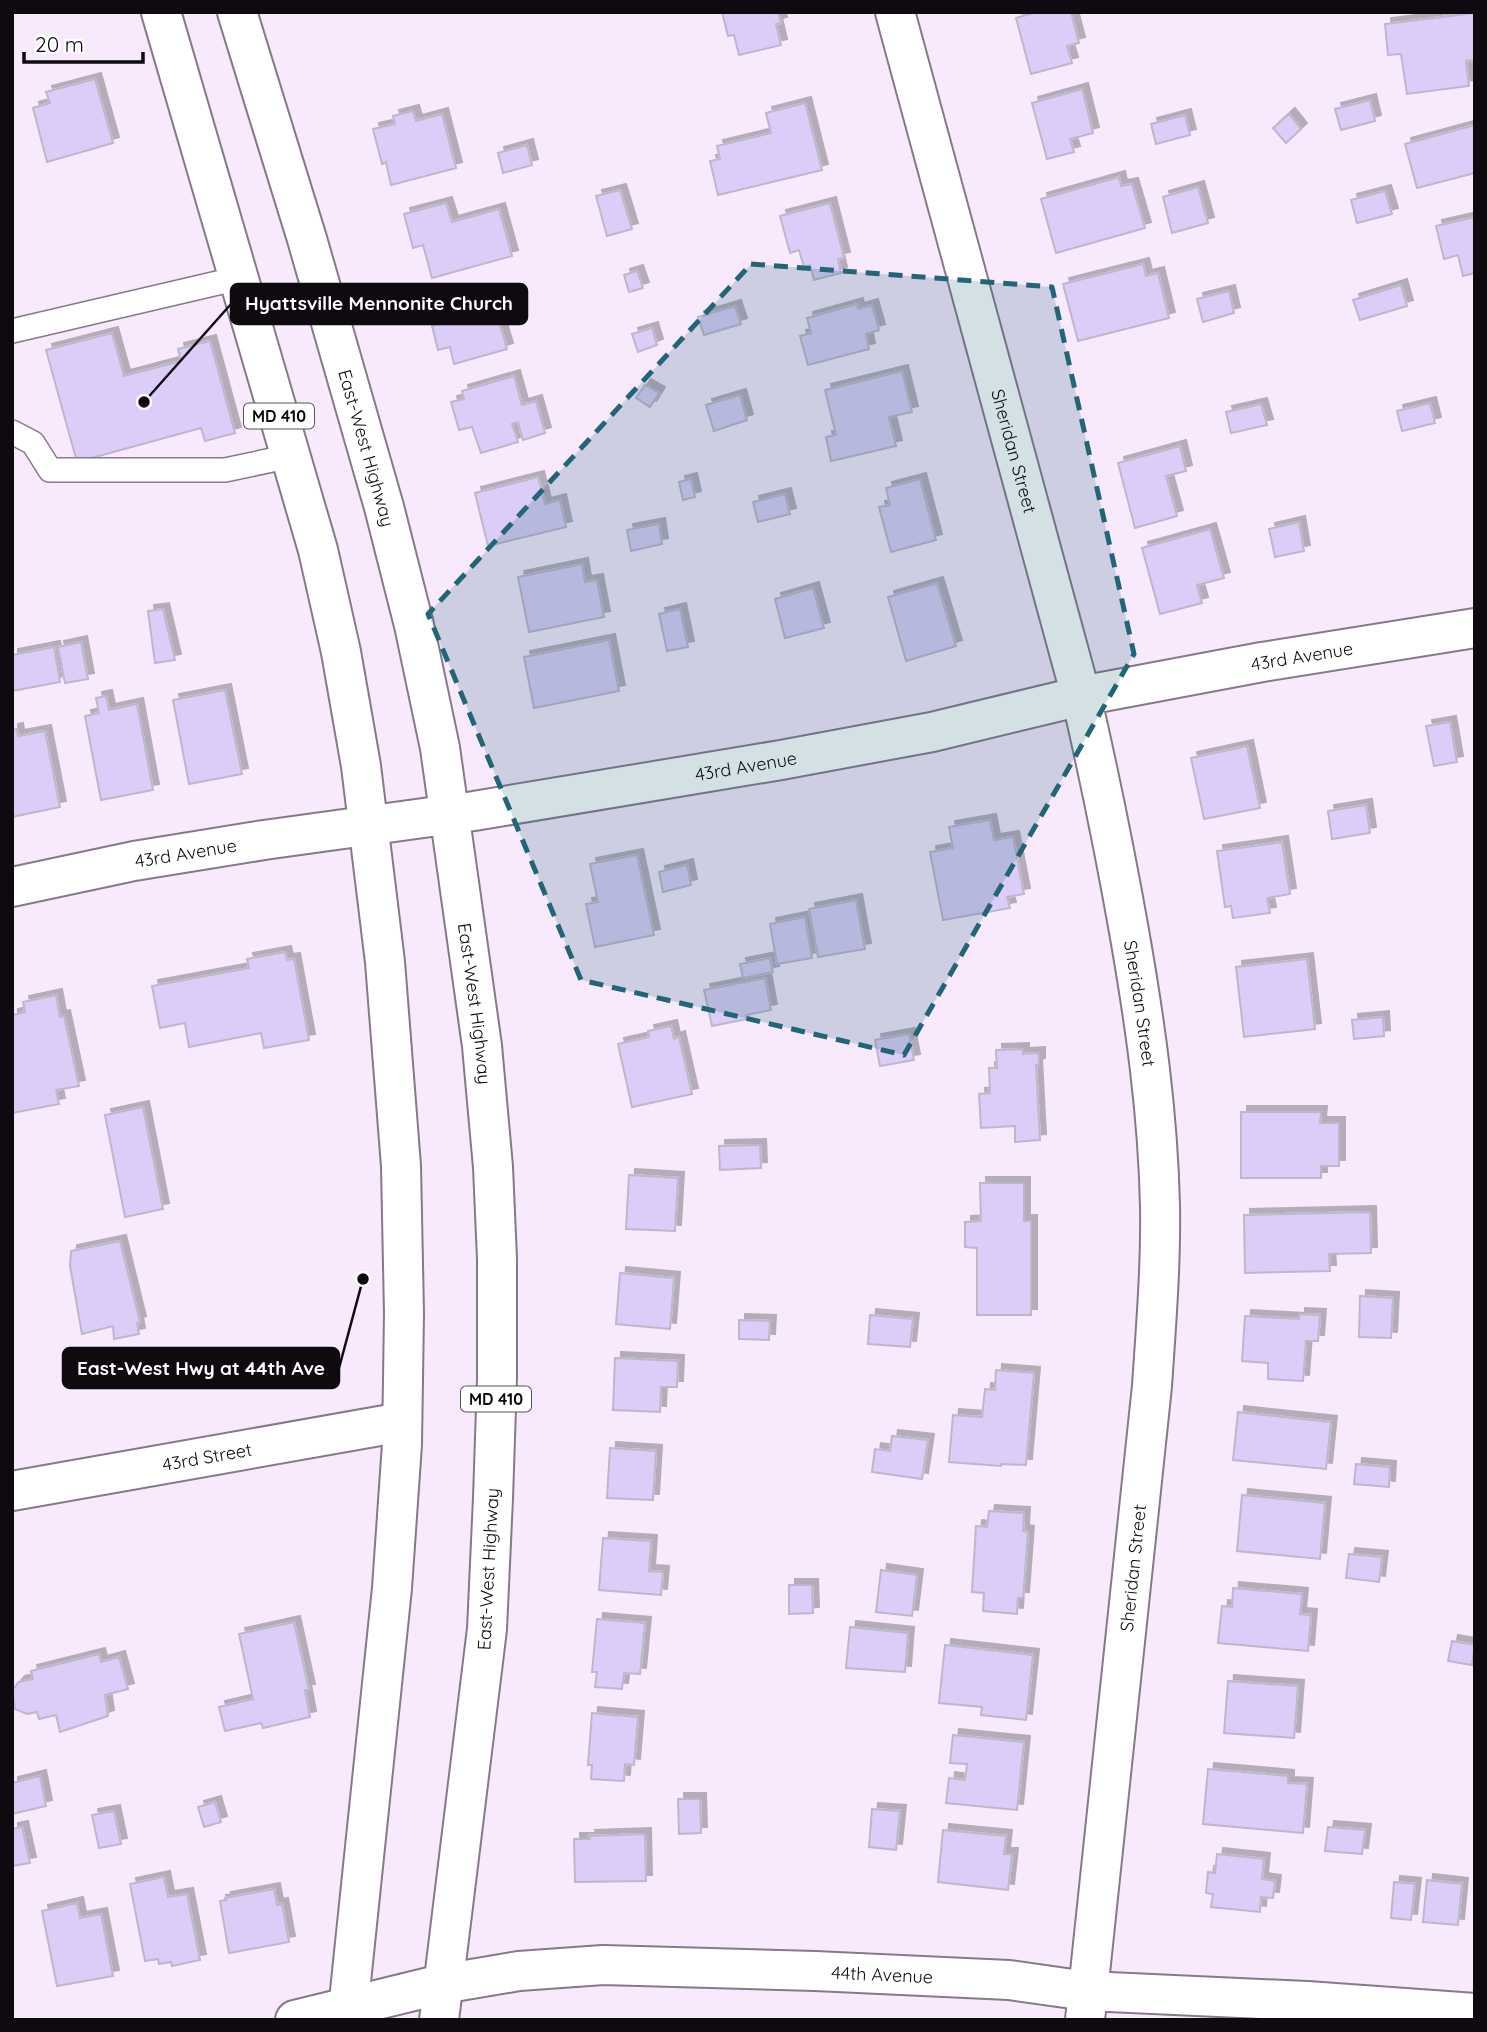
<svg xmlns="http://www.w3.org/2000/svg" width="1487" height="2032" font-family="Quicksand,sans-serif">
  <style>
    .building { fill: #dbcdf8; stroke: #beb7cc; stroke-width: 2; filter: url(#shadow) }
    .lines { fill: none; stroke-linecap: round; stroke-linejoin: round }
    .lane-casing { stroke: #867989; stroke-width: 26 }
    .street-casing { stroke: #867989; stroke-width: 42 }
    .primary-casing { stroke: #867989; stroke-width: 42 }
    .lane { stroke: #fff; stroke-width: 23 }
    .street { stroke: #fff; stroke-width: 38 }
    .primary { stroke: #fff; stroke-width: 38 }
    .marked { fill: #216577; fill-opacity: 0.2; stroke: #216577; stroke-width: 5; stroke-dasharray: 14 9; stroke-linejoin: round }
    .labels { text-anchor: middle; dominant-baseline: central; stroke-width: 5; stroke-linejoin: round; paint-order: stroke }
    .shield { fill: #fff; stroke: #565457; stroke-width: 2 }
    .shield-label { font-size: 16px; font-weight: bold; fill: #0e0a0f }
    .street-label { font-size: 18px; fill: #0e0a0f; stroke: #fff }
    .leader { fill: none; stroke: #0e0a0f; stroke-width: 2.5 }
    .callout-dot { fill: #0e0a0f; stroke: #fff; stroke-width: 2.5 }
    .callout { fill: #0e0a0f; stroke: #0e0a0f; stroke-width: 2.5 }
    .callout-label { font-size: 19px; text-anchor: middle; font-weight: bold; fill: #fff }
  </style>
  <defs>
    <filter id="shadow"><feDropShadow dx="6" dy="-6" stdDeviation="0" flood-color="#0004"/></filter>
  </defs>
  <rect width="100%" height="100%" fill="#f8e9fc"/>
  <g class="building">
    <polygon points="722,12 778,12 781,23 776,24 781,45 739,55 734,35 728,36"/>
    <polygon points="1037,12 1071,12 1079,43 1067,46 1072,63 1031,74 1016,18"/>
    <polygon points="1475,13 1475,60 1466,61 1469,86 1407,94 1401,54 1388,55 1385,24"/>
    <polygon points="95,79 113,143 47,162 33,108 50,103 46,92"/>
    <polygon points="1082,89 1093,133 1070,139 1074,152 1047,159 1032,103"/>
    <polygon points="1370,100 1375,121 1341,130 1335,109"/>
    <polygon points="805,103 822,170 718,195 710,161 720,159 717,146 771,133 766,113"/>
    <polygon points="413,111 416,121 442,114 456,168 391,185 386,162 382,164 373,129 395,124 393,116"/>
    <polygon points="1289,114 1301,129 1286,143 1273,128"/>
    <polygon points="1185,115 1190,135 1156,144 1151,124"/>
    <polygon points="1475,125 1475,173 1417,188 1405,144"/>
    <polygon points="527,145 532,165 503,173 498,153"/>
    <polygon points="1119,177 1121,186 1132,184 1145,228 1056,253 1041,199"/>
    <polygon points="1198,187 1208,223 1172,233 1163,197"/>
    <polygon points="620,190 632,229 607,236 596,196"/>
    <polygon points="1385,191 1392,214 1357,223 1351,200"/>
    <polygon points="446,203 452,222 499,209 512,256 432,278 423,245 413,248 404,214"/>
    <polygon points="830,203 844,258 838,259 841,273 814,280 810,265 804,267 799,250 790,253 780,216"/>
    <polygon points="1475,217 1475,273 1463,276 1458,255 1444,259 1436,226"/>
    <polygon points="1143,264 1146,276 1158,273 1169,318 1078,341 1063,284"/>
    <polygon points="637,271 643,288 629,292 624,275"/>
    <polygon points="1401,285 1407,306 1360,320 1353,300"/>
    <polygon points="1229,291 1234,313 1203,322 1197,299"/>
    <polygon points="477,293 482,311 495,308 507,349 454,364 450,347 438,350 432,326 446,322 440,303"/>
    <polygon points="857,304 858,309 872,305 879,330 866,334 869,349 808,365 800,336 811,333 807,318"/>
    <polygon points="735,306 741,324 704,335 698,317"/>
    <polygon points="652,328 657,345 638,352 632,334"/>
    <polygon points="112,333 124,376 181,361 178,349 210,341 235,433 205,441 201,428 77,462 46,350"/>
    <polygon points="902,371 912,412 889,417 896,446 831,461 826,437 836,435 825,390"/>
    <polygon points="514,376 522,405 536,401 545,433 523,440 518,422 512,424 518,442 481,453 472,427 459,430 451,402 464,399 462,391"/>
    <polygon points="645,385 659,393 650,407 636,398"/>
    <polygon points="740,395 747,420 714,431 706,405"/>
    <polygon points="1430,403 1435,423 1402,431 1397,411"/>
    <polygon points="1261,404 1267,425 1231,433 1226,412"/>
    <polygon points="1180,446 1186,471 1166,476 1177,516 1135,528 1118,463"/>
    <polygon points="538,477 545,504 560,500 566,527 488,546 475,493"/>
    <polygon points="691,479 695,497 683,500 679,482"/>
    <polygon points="920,479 936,540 891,552 879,507 890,505 886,488"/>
    <polygon points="785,494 790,514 758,522 753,502"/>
    <polygon points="1299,522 1304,551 1275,557 1269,529"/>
    <polygon points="659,524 662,544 631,551 627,530"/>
    <polygon points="1210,529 1224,578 1197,585 1202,603 1160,614 1142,548"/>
    <polygon points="582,564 585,582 597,580 604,617 529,632 518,577"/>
    <polygon points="937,583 956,646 906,661 888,597"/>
    <polygon points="813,588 824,628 785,638 775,599"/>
    <polygon points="163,609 175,660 155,663 148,611"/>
    <polygon points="680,609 688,647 667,651 659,614"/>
    <polygon points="609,640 619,691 534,708 524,657"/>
    <polygon points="81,642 88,679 65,683 58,647"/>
    <polygon points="54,647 60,682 12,691 12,655"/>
    <polygon points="225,690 242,774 189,784 173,700"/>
    <polygon points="106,696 109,710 137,704 153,790 101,800 85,716 99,713 96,698"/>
    <polygon points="1450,722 1457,762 1434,766 1426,726"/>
    <polygon points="17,729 18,736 45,731 60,807 12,817 12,730"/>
    <polygon points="1247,746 1260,808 1204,819 1191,758"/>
    <polygon points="1366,805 1370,833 1332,839 1328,811"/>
    <polygon points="990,820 994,840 1013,837 1024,894 1007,897 1010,908 943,920 930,852 953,848 949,827"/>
    <polygon points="1282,842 1290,894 1267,898 1270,913 1233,918 1231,906 1225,907 1217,851"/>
    <polygon points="637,855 654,935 595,947 586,904 598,902 590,864"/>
    <polygon points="687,865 691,885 663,892 659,872"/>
    <polygon points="856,900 865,949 818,957 809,909"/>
    <polygon points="805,917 812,958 777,964 770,924"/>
    <polygon points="285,952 287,960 294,959 309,1040 264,1048 261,1033 189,1047 185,1023 160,1028 152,986 249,968 247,959"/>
    <polygon points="770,958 773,972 743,978 740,964"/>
    <polygon points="1307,959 1315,1029 1244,1037 1236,967"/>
    <polygon points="765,978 771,1010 746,1015 747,1019 712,1026 704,990"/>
    <polygon points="56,995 60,1017 64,1016 79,1086 56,1090 59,1104 12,1113 12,1015 25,1012 23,1002"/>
    <polygon points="1383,1017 1384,1036 1354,1039 1352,1020"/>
    <polygon points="671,1026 674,1039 679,1037 692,1094 632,1107 618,1044 649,1037 648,1031"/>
    <polygon points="909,1034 914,1060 880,1066 875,1040"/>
    <polygon points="1023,1049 1023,1054 1039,1053 1039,1064 1036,1065 1040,1140 1015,1142 1015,1126 981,1128 979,1094 990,1093 989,1068 997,1068 996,1050"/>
    <polygon points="143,1107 163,1209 125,1217 105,1115"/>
    <polygon points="1241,1112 1321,1112 1320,1123 1339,1123 1339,1166 1321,1166 1321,1178 1241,1178"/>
    <polygon points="760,1145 761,1168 720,1170 719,1146"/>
    <polygon points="629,1175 678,1178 675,1231 626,1229"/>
    <polygon points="980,1183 1024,1183 1024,1221 1031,1221 1031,1315 977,1315 977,1248 965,1247 965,1222 981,1221"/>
    <polygon points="1370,1212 1371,1253 1329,1254 1330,1271 1245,1273 1244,1215"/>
    <polygon points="120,1241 140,1322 137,1323 139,1334 114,1339 113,1326 82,1334 70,1266 71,1251"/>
    <polygon points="620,1273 674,1278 670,1329 616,1324"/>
    <polygon points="1360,1296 1393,1298 1391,1338 1359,1337"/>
    <polygon points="1299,1314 1320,1315 1318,1341 1306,1341 1303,1381 1268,1379 1268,1363 1242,1361 1245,1316 1299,1319"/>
    <polygon points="870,1315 913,1319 910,1347 868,1344"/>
    <polygon points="739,1320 770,1321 769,1340 739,1339"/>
    <polygon points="615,1358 678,1361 677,1387 661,1387 660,1412 613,1410"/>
    <polygon points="996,1370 1034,1373 1026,1465 1001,1464 1001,1466 949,1462 953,1415 982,1417 985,1389 995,1390"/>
    <polygon points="1238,1412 1331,1422 1326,1469 1233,1460"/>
    <polygon points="892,1436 928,1440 922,1479 872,1472 875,1449 890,1451"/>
    <polygon points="610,1448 656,1451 653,1500 607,1498"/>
    <polygon points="1356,1464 1390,1467 1389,1487 1354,1484"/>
    <polygon points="1242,1495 1325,1503 1320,1559 1237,1551"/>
    <polygon points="989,1511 1024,1513 1023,1531 1028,1532 1023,1598 1018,1598 1017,1614 983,1611 984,1593 972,1592 976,1526 987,1527"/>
    <polygon points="603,1538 651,1541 649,1571 663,1572 661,1595 599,1590"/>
    <polygon points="1349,1554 1382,1557 1379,1582 1346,1578"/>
    <polygon points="881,1570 917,1575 912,1616 876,1612"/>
    <polygon points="789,1585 812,1585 813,1613 789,1614"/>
    <polygon points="1233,1588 1302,1594 1300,1614 1311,1615 1308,1651 1218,1643 1222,1606 1232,1607"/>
    <polygon points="597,1619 645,1623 640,1674 624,1673 622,1689 595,1687 597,1672 592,1672"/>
    <polygon points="294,1622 309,1690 305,1690 310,1717 263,1728 261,1723 225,1731 219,1707 253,1699 239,1634"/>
    <polygon points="850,1627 908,1633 905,1672 846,1668"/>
    <polygon points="1452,1641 1475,1645 1472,1665 1448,1661"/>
    <polygon points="945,1645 1033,1655 1026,1720 981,1715 982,1707 939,1703"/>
    <polygon points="99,1654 101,1662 119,1657 128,1689 105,1695 108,1716 60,1732 56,1715 39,1719 37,1712 27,1714 15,1709 12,1690 19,1682 33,1679 31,1671"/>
    <polygon points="1228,1681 1298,1686 1294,1738 1224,1733"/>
    <polygon points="592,1713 638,1717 634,1765 625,1764 624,1781 591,1779 592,1765 588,1765"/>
    <polygon points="953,1735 1024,1742 1017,1810 946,1803 949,1778 965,1780 967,1764 950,1763"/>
    <polygon points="1208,1769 1288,1776 1288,1783 1307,1784 1303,1833 1203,1824"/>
    <polygon points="40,1776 46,1806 12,1814 12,1783"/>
    <polygon points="678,1799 700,1799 701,1833 679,1834"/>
    <polygon points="215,1802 221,1822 204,1827 198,1807"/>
    <polygon points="872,1809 900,1811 896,1850 869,1847"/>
    <polygon points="114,1811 121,1844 99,1848 92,1815"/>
    <polygon points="22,1827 30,1863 12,1866 12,1829"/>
    <polygon points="1328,1827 1365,1830 1362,1854 1325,1851"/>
    <polygon points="943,1830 1006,1836 1004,1854 1012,1854 1008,1890 938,1882"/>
    <polygon points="645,1834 646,1881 575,1882 574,1839 590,1839 589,1836"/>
    <polygon points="1217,1854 1264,1859 1262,1879 1275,1881 1273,1898 1261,1897 1260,1912 1211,1907 1213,1894 1206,1893 1208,1872 1215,1873"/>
    <polygon points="164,1877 168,1897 187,1894 200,1960 172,1966 171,1962 159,1964 158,1959 145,1961 130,1884"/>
    <polygon points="1427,1880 1462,1884 1458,1925 1423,1922"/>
    <polygon points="1394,1882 1415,1884 1411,1920 1391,1918"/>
    <polygon points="274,1889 277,1905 282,1904 289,1942 229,1953 220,1901 226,1900 225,1898"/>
    <polygon points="77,1903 80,1918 101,1914 113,1976 57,1986 42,1911"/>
  </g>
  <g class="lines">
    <defs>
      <g id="lane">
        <polyline points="12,331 239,278"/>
        <polyline points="12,432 33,443 50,470 225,470 291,456"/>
      </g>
      <g id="street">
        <path id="s1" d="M895,12l186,684c18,78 34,156 48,235 16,91 29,182 31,275 1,60 -4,120 -8,180l-67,634"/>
        <path id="s2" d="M12,887l122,-26 130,-21 210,-29 307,-51 151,-28 149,-36 181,-34 213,-34"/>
        <path id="s3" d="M12,1491l390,-69"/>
        <path id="s4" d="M295,2020l147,-36 77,-13 84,-6 212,6 194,9 78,11 220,10 168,12"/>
      </g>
      <g id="primary">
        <polyline points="161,12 318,550 341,652 361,766 385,962 401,1166 404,1313 402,1444 392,1588 347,2020"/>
        <path id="s5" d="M237,12l70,227 77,268 30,118 26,123 42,298 11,121 4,92v119l-4,120 -6,131 -48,391"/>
      </g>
    </defs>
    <use href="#lane" class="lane-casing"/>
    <use href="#street" class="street-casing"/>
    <use href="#primary" class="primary-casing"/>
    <use href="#lane" class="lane"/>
    <use href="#street" class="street"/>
    <use href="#primary" class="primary"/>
  </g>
  <path class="marked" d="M751,264l301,23 82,367 -230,401 -323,-75 -153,-366z"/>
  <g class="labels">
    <g class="shield">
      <rect x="244" y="403.5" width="70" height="25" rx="5"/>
      <rect x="461" y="1386.5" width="70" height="25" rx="5"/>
    </g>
    <g class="shield-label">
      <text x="279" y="416">MD 410</text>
      <text x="496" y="1399">MD 410</text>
    </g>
    <g class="street-label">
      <text stroke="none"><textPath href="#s5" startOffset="455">East-West Highway</textPath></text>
      <text stroke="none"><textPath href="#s1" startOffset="455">Sheridan Street</textPath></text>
      <text stroke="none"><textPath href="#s2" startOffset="1311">43rd Avenue</textPath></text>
      <text stroke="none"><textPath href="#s2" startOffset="744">43rd Avenue</textPath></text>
      <text stroke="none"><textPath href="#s2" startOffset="177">43rd Avenue</textPath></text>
      <text stroke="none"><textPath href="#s5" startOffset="1022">East-West Highway</textPath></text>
      <text stroke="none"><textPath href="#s1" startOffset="1022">Sheridan Street</textPath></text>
      <text stroke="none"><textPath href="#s3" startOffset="198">43rd Street</textPath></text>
      <text transform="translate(1133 1568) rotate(-84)">Sheridan Street</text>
      <text transform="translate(488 1569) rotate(-87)">East-West Highway</text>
      <text stroke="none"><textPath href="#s4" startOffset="593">44th Avenue</textPath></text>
    </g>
  </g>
  <path class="leader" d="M144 402L231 304M363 1279L339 1368"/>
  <g class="callout-dot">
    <circle cx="144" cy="402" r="7"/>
    <circle cx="363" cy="1279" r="7"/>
  </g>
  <g class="callout">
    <rect x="231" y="284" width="296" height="40" rx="7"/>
    <rect x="63" y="1348" width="276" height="40" rx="7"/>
  </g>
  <g class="callout-label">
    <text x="379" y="310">Hyattsville Mennonite Church</text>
    <text x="201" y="1375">East-West Hwy at 44th Ave</text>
  </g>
  <rect width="1487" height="2032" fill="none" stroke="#0e0a0f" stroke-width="28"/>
  <path d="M24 52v10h119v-10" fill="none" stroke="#0e0a0f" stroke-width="3.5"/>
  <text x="35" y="52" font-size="21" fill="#0e0a0f" stroke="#ffffff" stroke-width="5" paint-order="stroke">20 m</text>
</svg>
